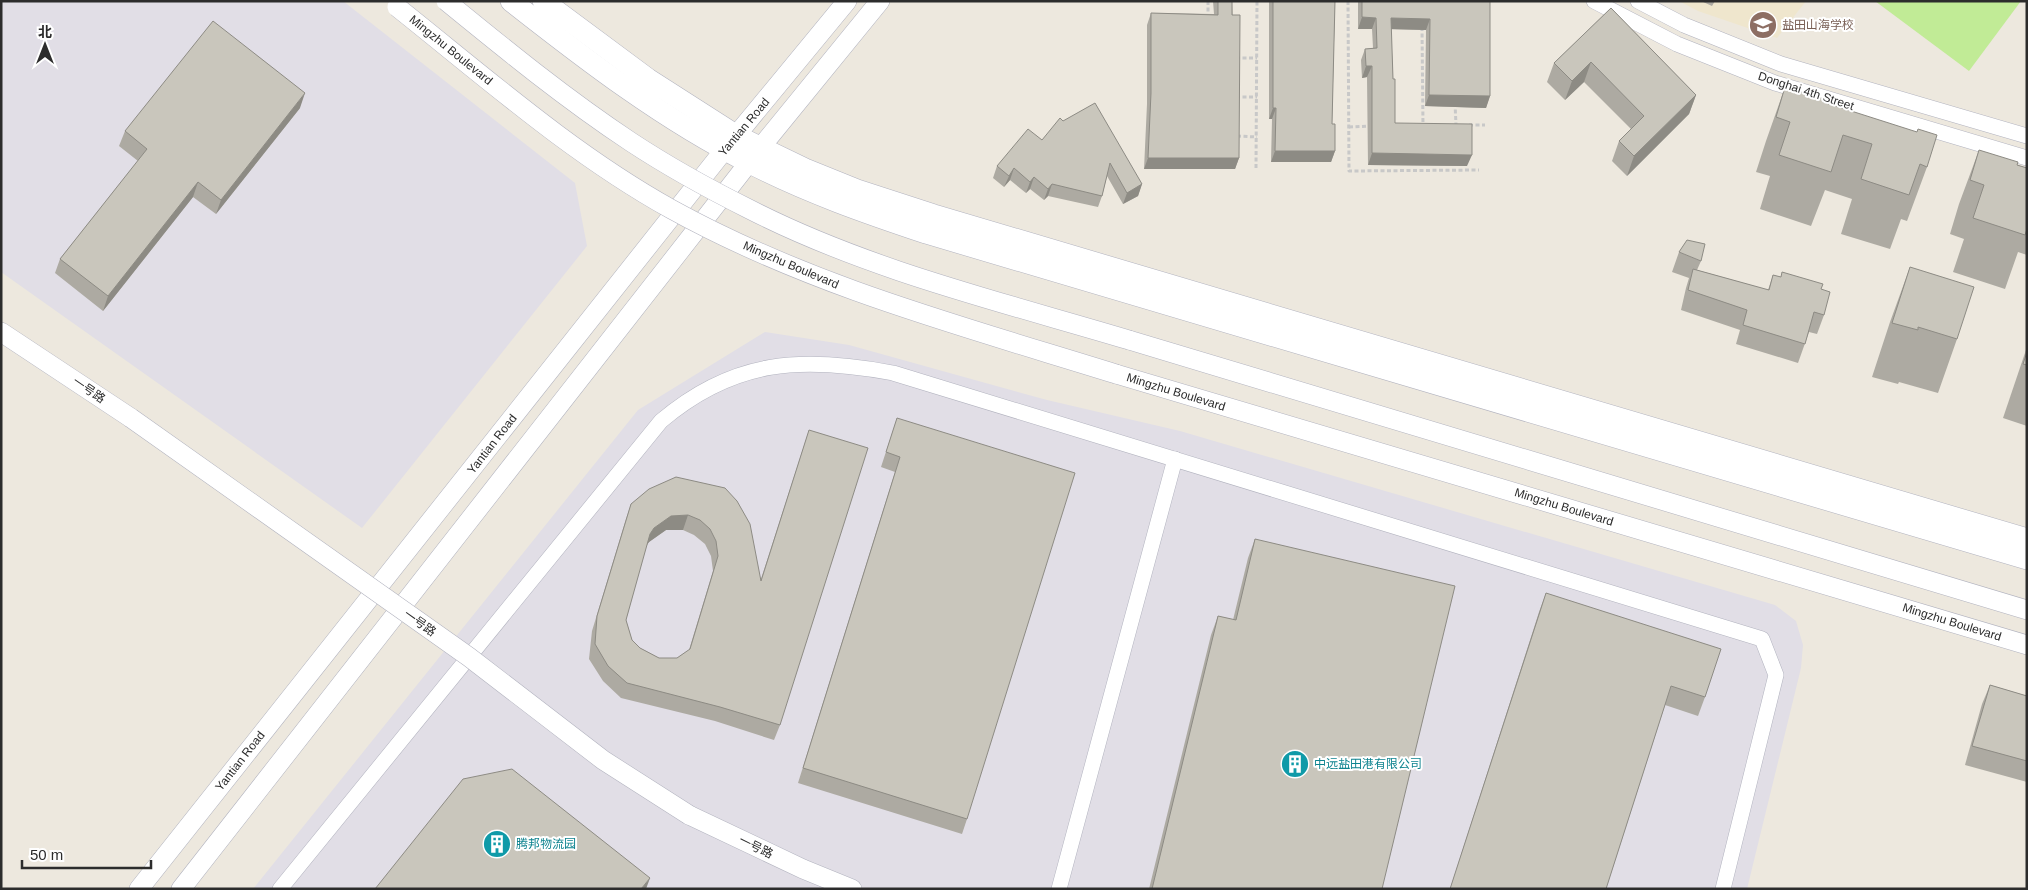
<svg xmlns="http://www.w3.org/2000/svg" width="2028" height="890" font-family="Arial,'Noto Sans SC',sans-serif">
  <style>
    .industrial { fill: #e1dee6 }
    .education { fill: #efe6cd }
    .pitch { fill: #c1eb96 }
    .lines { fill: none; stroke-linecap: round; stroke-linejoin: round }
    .minor-casing { stroke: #b2b3bf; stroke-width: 16 }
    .tertiary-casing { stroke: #b2b3bf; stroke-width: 20 }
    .secondary-casing { stroke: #b2b3bf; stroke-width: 22 }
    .path { stroke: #c8c8c8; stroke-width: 3; stroke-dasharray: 4 2.5; stroke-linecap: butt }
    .minor { stroke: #fff; stroke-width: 15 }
    .tertiary { stroke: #fff; stroke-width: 19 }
    .secondary { stroke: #fff; stroke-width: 21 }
    .tertiary-bridge-casing { stroke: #b2b3bf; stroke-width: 20; stroke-linecap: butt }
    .tertiary-bridge { stroke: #fff; stroke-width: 19 }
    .wall { fill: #adaaa2; fill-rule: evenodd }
    .shaded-wall { fill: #8d8b84 }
    .building { fill: #c9c6bc; stroke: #8d8b84; fill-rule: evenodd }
    .labels { text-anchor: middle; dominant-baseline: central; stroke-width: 4; stroke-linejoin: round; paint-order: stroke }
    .education-label { font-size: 12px; fill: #785e54; stroke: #fff; text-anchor: start }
    .street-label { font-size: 12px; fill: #2c2c2c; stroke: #fff }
    .culture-label { font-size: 12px; fill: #0d838f; stroke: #fff; text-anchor: start }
  </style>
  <rect width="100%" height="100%" fill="#ede8de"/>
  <g class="industrial">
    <polygon points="1,1 343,1 575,183 587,246 362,528 1,272"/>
    <polygon points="765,332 849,345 1047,400 1180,431 1775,605 1796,621 1803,645 1801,668 1747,889 253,889 638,410"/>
  </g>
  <polygon class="education" points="1679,1 1806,1 1777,38 1698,11"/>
  <polygon class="pitch" points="1875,1 2021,1 1969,71"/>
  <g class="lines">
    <defs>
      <g id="minor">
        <polyline points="1594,1 1677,44 1775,83 2027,158"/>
        <polyline points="1638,1 1684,25 1781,64 2027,136"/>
        <path d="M280,889l381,-468c73,-62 141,-65 232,-48l869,266 14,36 -53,214"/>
        <polyline points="1059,889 1175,459"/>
      </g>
      <g id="tertiary">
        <polyline points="1,332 131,418"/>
        <polyline points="1129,340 2027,610"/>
        <polyline points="1116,374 2027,645"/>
        <polyline points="689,815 803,869 852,889"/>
        <polyline points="139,889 725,149 847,1"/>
        <polyline points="181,889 761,147 880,1"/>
      </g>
      <g id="secondary">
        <path d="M511,1c75,59 153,119 239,162 56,29 116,50 176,70l1101,326"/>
        <polyline points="543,1 648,79 737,136 805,169 857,190 934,215 2027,539"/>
      </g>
    </defs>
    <use href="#minor" class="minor-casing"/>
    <use href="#tertiary" class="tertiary-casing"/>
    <use href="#secondary" class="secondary-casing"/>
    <g class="path">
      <polyline points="1208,1 1208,18"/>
      <polyline points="1348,1 1349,171 1479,170"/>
      <polyline points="1422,27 1423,126"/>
      <polyline points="1236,58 1257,58"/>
      <polyline points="1236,97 1257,97"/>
      <polyline points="1455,103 1456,125"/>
      <polyline points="1469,125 1485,125"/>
      <polyline points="1349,127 1370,126"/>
      <polyline points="1237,136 1257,137"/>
      <polyline points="1256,168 1257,1"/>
    </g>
    <use href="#minor" class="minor"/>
    <use href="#tertiary" class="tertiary"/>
    <use href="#secondary" class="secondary"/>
    <defs>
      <g id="tertiary-bridge">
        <path d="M446,1c60,49 120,98 185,141 38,25 78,47 118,67 119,61 253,93 380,131"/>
        <path d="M397,7c88,70 175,147 274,202 139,77 294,118 445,165"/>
        <polyline points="131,418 469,657 603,760 689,815"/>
      </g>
    </defs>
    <use href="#tertiary-bridge" class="tertiary-bridge-casing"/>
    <use href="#tertiary-bridge" class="tertiary-bridge"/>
  </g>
  <g class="wall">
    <polygon points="1213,1 1232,1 1239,158 1235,169 1144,169 1147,104 1147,25 1151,13 1214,14"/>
    <polygon points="1269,1 1335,1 1332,124 1335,151 1331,162 1271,162 1272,119 1269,119"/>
    <polygon points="1358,1 1490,1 1490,96 1486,108 1425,106 1426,30 1391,29 1395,123 1467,166 1368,165 1367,77 1362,78 1361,60 1365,49 1373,48 1372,29 1358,29"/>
    <polygon points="1701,1 1715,1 1712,6"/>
    <polygon points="1611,8 1696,95 1689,114 1627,176 1612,161 1619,141 1631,129 1584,82 1565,100 1547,82 1554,63"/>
    <polygon points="1785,87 1823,102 1927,167 1907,221 1901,219 1890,249 1841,234 1852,199 1825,190 1811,226 1760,209 1770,176 1756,172 1766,141"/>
    <polygon points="300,108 216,214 193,197 103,311 55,273 60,259 138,161 119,146 125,131"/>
    <polygon points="1063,121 1142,184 1138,196 1123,204 1107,176 1102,196 1098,207 1048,196 1044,200 1030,189 1026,193 1010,180 1004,187 993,178 997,166 1042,140"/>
    <polygon points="1979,150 2017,165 2027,168 2027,255 2018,252 2005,289 1953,272 1964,239 1950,234 1959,204"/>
    <polygon points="1679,252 1701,261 1697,270 1768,290 1773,275 1821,289 1824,315 1817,334 1809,332 1798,363 1736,344 1740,330 1681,310 1686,288 1689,278 1672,272"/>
    <polygon points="1910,267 1957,339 1938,393 1899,382 1898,384 1872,377 1890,322"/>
    <polygon points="2027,347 2027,426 2003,418"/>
    <polygon points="897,418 967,819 962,834 798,783 895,472 881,467"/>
    <path d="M809,430l-29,295 -6,15 -59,-19 -94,-23 -18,-17 -14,-22 3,-28 34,-112 5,-15 45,-27 85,102zM666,530h17l11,5 11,9 6,12 2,15 -24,79 -12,8h-18l-19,-10 -8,-8 -6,-20 20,-74 3,-4z"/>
    <polygon points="1255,539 1382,889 1149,889 1211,635 1218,616 1233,620 1248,558"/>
    <polygon points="1546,593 1705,697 1698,716 1665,705 1606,889 1450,889 1539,612"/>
    <polygon points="1990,685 2027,696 2027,782 1965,765 1982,704"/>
  </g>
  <g class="shaded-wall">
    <polygon points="1362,17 1376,18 1372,29 1358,29"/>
    <polygon points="1391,18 1430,19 1426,30 1386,29"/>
    <polygon points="1591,62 1584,82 1565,100 1572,81"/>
    <polygon points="1366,66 1372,66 1367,77 1362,78"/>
    <polygon points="305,93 300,108 216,214 221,200"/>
    <polygon points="1429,95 1490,96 1486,108 1425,106"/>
    <polygon points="1696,95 1689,114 1627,176 1634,156"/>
    <polygon points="1273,108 1276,108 1272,119 1269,119"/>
    <polygon points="1275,151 1335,151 1331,162 1271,162"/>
    <polygon points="1372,153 1472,155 1467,166 1368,165"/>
    <polygon points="1148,158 1239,158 1235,169 1144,169"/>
    <polygon points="1014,168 1010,180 1004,187 1009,176"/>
    <polygon points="1034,177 1030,189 1026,193 1030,182"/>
    <polygon points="198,182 193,197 103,311 108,296"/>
    <polygon points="1052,184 1048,196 1044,200 1048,189"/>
    <polygon points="1142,184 1138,196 1123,204 1127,193"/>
    <polygon points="688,515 683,530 666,530 649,542 644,549 650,534 654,528 671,516"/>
    <polygon points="650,878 646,889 641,889"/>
  </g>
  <g class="building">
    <polygon points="1218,1 1232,1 1232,15 1240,15 1239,158 1148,158 1151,93 1151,13 1218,15"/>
    <polygon points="1273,1 1335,1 1332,124 1335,124 1335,151 1275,151 1276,108 1273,108"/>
    <polygon points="1362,1 1490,1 1490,96 1429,95 1430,19 1391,18 1393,79 1395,79 1395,123 1472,124 1472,155 1372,153 1372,66 1366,66 1365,49 1377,48 1376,18 1362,17"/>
    <polygon points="1611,8 1696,95 1634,156 1619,141 1644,116 1591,62 1572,81 1554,63"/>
    <polygon points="213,21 305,93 221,200 198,182 108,296 60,259 147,149 125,131"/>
    <polygon points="1785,87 1824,99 1823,102 1917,132 1918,129 1937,135 1927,167 1920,164 1909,195 1861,179 1872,144 1843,135 1831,172 1779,155 1790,122 1776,117"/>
    <polygon points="1095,103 1142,184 1127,193 1110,163 1102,196 1052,184 1048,189 1034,177 1030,182 1014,168 1009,176 997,166 1028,129 1042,140 1060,118 1063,121"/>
    <polygon points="1979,150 2018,162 2017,165 2027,168 2027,229 2025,235 1973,218 1984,185 1970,180"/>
    <polygon points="1687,240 1705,244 1701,261 1679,252"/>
    <polygon points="1910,267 1974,287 1957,339 1918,327 1918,330 1892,323"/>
    <polygon points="1693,269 1769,290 1773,275 1781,277 1782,272 1823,284 1821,289 1830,292 1824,315 1814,312 1805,344 1743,325 1747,310 1688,290"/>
    <polygon points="2027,352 2027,365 2023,364"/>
    <polygon points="897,418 1075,473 967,819 803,768 900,457 886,452"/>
    <path d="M809,430l59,18 -88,277 -60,-18 -93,-24 -19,-17 -13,-22 2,-28 34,-112 18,-15 27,-12 49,11 12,13 13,23 11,57zM688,515l12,5 10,9 6,12 2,15 -28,93 -13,9h-18l-19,-10 -8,-8 -6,-20 24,-86 4,-6 17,-12z"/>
    <polygon points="1255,539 1455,586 1382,889 1152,889 1218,616 1236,620"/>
    <polygon points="1546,593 1721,649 1705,697 1671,686 1606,889 1450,889"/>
    <polygon points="1990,685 2027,696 2027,761 1972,746"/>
    <polygon points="512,769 650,878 641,889 375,889 463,779"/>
  </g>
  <defs>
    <symbol id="school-disc" viewBox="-11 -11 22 22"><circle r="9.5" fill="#8d6e63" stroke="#fff"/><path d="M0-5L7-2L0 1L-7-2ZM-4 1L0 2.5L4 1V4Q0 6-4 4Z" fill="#fff"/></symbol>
    <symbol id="building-disc" viewBox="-11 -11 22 22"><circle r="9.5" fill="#0f9aa8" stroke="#fff"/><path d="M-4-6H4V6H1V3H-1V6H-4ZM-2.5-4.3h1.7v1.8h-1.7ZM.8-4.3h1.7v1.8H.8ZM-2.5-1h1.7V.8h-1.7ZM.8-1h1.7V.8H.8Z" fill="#fff"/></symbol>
  </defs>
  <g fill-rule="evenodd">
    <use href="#school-disc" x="1747" y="9" width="32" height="32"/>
    <use href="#building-disc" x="1279" y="748" width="32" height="32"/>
    <use href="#building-disc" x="481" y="828" width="32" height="32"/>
  </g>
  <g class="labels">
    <g class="education-label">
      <text x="1782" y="25">盐田山海学校</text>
    </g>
    <g class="street-label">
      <text transform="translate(451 50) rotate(39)">Mingzhu Boulevard</text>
      <text transform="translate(1806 91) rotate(18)">Donghai 4th Street</text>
      <text transform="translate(744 127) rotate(-50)">Yantian Road</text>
      <text transform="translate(791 265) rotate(23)">Mingzhu Boulevard</text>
      <text transform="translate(89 390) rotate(34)">一号路</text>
      <text transform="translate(1176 392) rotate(17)">Mingzhu Boulevard</text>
      <text transform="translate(492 444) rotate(-52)">Yantian Road</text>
      <text transform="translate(1564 507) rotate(17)">Mingzhu Boulevard</text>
      <text transform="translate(1952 622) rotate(17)">Mingzhu Boulevard</text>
      <text transform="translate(420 623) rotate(35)">一号路</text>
      <text transform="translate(240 761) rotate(-52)">Yantian Road</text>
      <text transform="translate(756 847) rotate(26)">一号路</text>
    </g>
    <g class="culture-label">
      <text x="1314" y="764">中远盐田港有限公司</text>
      <text x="516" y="844">腾邦物流园</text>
    </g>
  </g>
  <rect width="2028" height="890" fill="none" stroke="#2c2c2c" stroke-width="5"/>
  <g transform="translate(45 45)" stroke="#ffffff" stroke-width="4" paint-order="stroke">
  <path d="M0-4L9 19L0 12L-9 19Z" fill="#2c2c2c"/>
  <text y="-8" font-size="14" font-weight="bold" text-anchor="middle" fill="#2c2c2c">北</text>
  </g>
  <path d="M22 860v8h129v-8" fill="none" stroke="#2c2c2c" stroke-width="2.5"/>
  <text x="30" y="860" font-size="15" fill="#2c2c2c" stroke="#ffffff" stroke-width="4" paint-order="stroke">50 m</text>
</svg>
